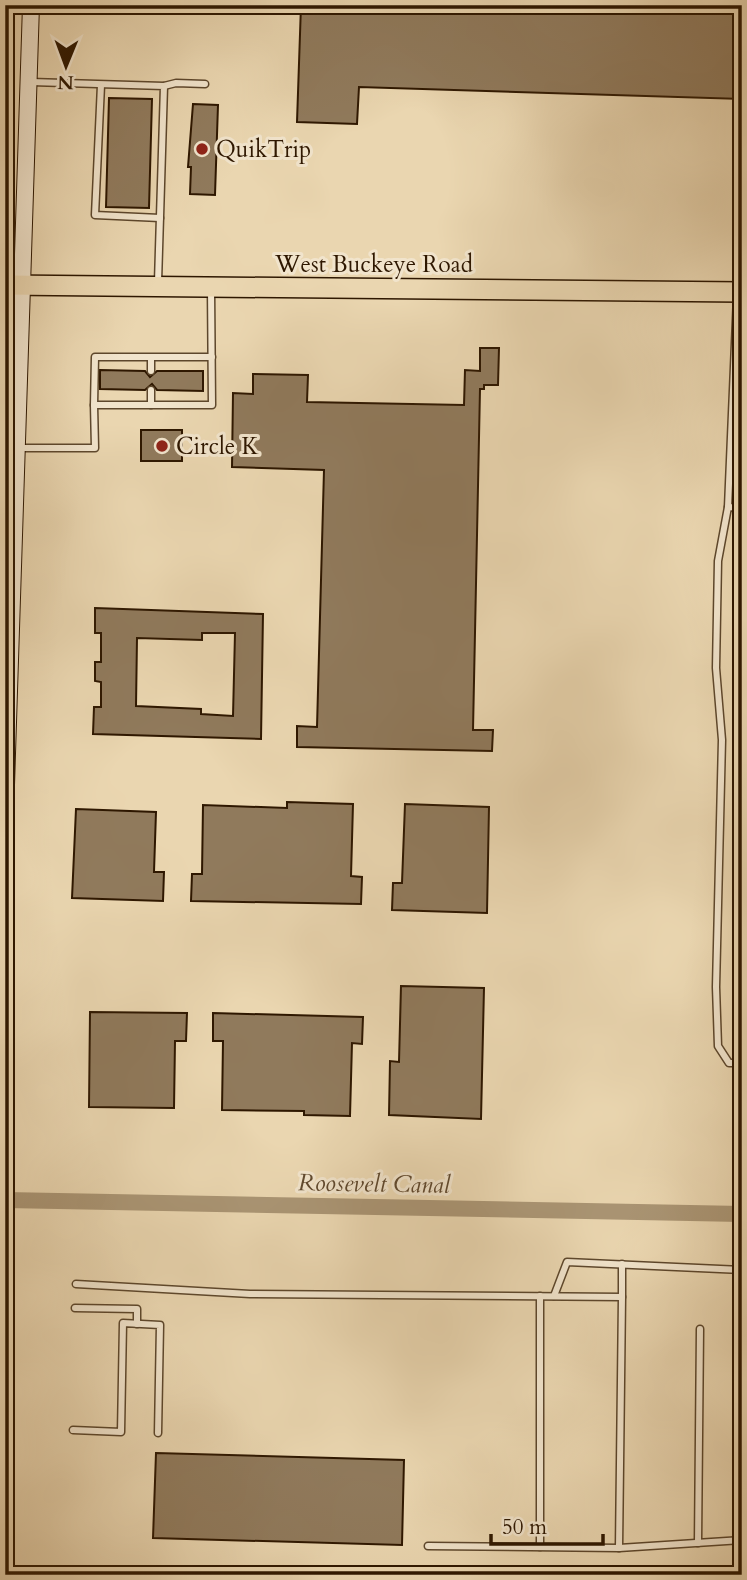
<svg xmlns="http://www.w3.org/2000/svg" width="747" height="1580" font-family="Cardo,serif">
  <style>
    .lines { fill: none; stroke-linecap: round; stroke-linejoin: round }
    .canal { stroke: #aa9574; stroke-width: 16 }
    .building { fill: #907a5c; stroke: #2e1700; stroke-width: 2; fill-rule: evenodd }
    .service-casing { stroke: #5d472c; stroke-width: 9 }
    .secondary-casing { stroke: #2e1700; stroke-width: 18 }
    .primary-casing { stroke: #2e1700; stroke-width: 22 }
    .service { stroke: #f1e4cc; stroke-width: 6 }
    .secondary { stroke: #f1e4cc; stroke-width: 16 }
    .primary { stroke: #ead6b0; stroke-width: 19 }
    .poi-dot { fill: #8f2418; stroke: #f1e4cc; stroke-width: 2.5 }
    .labels { text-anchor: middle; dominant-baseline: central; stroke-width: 6; stroke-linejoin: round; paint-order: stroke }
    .poi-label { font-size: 23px; fill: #2e1700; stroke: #f1e4cc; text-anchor: start }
    .street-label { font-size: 23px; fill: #2e1700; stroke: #f1e4cc }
    .water-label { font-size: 24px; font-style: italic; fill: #60492e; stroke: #f1e4cc }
  </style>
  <rect width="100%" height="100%" fill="#ead6b0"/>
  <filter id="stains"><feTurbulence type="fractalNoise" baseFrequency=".00286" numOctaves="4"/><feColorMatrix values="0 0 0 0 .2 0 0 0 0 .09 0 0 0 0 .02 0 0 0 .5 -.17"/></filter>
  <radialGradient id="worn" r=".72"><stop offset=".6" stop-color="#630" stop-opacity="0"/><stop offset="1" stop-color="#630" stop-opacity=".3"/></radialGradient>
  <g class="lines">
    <polyline class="canal" points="5,1200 742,1214"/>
  </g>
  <g class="building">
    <polygon points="301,5 742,5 742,99 359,87 357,124 297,122"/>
    <polygon points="109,98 152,99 149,208 106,207"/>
    <polygon points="193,104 218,105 215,195 190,194 191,167 188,167"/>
    <polygon points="480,348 499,348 498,385 484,385 484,389 480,389 473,730 493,730 492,751 297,747 297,726 317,727 324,470 232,467 233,393 253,394 253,374 308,375 307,402 464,405 465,370 480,371"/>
    <polygon points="100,370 145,371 150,377 157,371 203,371 203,391 157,390 152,384 145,390 100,389"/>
    <rect x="141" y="430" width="41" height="31"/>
    <path d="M95,608l168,6 -2,125 -168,-5 1,-27h7v-25l-6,-1v-19h6v-29h-6zM202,633h33l-2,83 -32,-2v-5l-65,-3 1,-68 65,2z"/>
    <polygon points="287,802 353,804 351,876 362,877 361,904 191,901 192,874 202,874 203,805 287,808"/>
    <polygon points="405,804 489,807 487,913 392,910 393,883 402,883"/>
    <polygon points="76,809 156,812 154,872 164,872 163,901 72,898"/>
    <polygon points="401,986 484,988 481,1119 389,1115 390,1061 399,1062"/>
    <polygon points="90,1012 187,1013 186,1041 175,1041 174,1108 89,1107"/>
    <polygon points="213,1013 363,1017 362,1044 352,1043 350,1116 304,1115 304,1111 222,1110 223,1041 213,1041"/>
    <polygon points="156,1453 404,1460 402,1545 153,1538"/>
  </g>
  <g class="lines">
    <defs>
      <g id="service">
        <polyline points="31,82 164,86 158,282"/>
        <polyline points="101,85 95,215 160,218"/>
        <polyline points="164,86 176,83 205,84"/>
        <polyline points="151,358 151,371"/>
        <polyline points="94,405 95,357 212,357"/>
        <polyline points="151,405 151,390"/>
        <polyline points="19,448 95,448 94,405 212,405 211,289"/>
        <polyline points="728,507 737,296"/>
        <polyline points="742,508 728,507 718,561 716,668 722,740 716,987 718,1046 729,1063 742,1063"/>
        <polyline points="76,1284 250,1294 622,1297 619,1548 428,1546"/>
        <polyline points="540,1296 540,1547"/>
        <polyline points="554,1296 567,1262 742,1270"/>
        <polyline points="622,1297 622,1264"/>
        <polyline points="75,1308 137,1309 137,1324"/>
        <polyline points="73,1430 121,1432 123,1323 160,1325 158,1433"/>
        <polyline points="698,1543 700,1329"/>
        <polyline points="619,1548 742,1540"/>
      </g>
      <polyline id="secondary" points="5,816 31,5"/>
      <polyline id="primary" points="5,285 742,292"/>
    </defs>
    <use href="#service" class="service-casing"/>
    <use href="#secondary" class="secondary-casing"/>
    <use href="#primary" class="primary-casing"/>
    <use href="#service" class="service"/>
    <use href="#secondary" class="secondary"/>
    <use href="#primary" class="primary"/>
  </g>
  <g class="poi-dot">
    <circle cx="202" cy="149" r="7"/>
    <circle cx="162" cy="446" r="7"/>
  </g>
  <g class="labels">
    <g class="poi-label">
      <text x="216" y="149">QuikTrip</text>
      <text x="176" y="446">Circle K</text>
    </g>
    <g class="street-label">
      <text x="374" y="264">West Buckeye Road</text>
    </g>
    <g class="water-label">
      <text transform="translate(374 1184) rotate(1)">Roosevelt Canal</text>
    </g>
  </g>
  <rect width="747" height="1580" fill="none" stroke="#ead6b0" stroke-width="28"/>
  <rect x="7" y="7" width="733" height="1566" fill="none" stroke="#2e1700" stroke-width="3.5"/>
  <rect x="14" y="14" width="719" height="1552" fill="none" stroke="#2e1700" stroke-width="2"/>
  <g transform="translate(66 66) rotate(181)" stroke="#f1e4cc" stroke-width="5" paint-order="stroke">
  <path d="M0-5L12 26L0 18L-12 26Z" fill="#2e1700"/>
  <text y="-10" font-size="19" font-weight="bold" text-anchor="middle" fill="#2e1700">N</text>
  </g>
  <path d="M491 1534v10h112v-10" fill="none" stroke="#2e1700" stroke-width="3.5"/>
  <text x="502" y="1534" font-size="21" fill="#2e1700" stroke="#f1e4cc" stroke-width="5" paint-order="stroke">50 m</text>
  <rect width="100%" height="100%" filter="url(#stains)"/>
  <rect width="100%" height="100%" fill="url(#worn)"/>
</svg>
